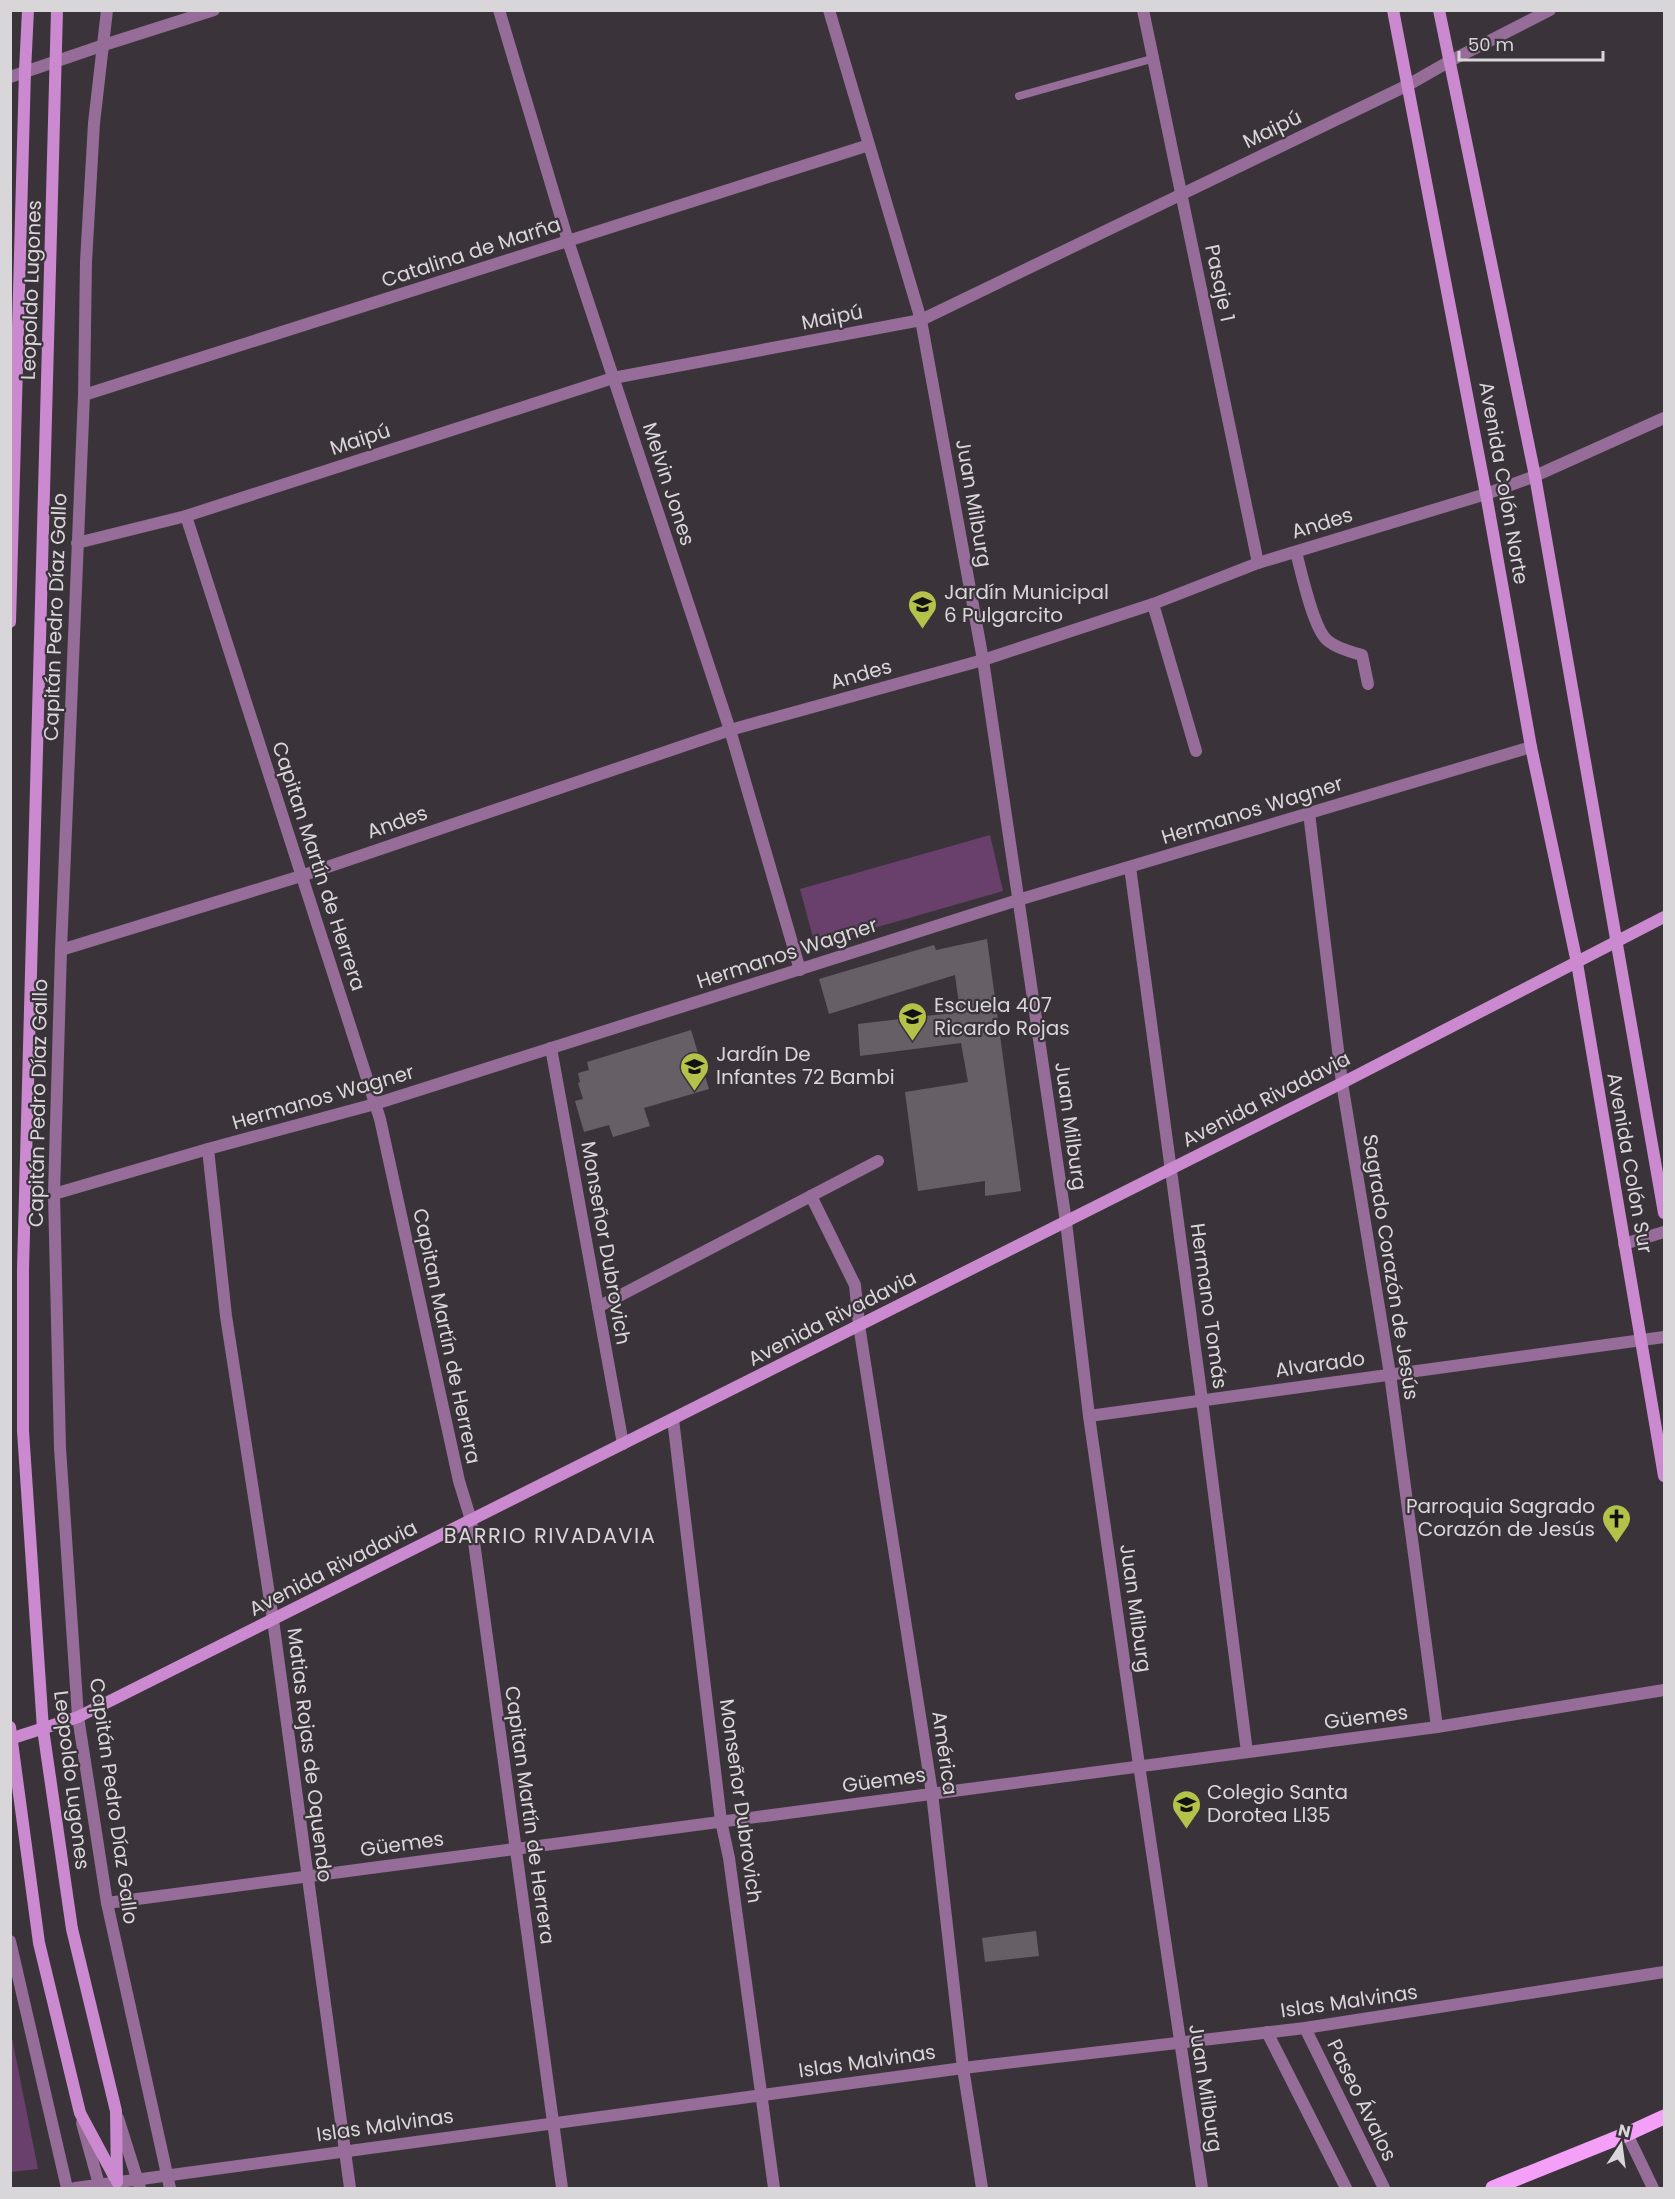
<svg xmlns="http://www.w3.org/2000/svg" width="1675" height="2199" font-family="Poppins,sans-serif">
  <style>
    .green { fill: #68406b }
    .building { fill: #665f66 }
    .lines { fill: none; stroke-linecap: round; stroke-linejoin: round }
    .lane { stroke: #956d98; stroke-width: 8 }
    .street { stroke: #956d98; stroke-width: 12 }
    .secondary { stroke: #cb8acf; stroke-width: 12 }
    .primary { stroke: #f4a0f9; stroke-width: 15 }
    .labels { text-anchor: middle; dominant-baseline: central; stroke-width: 4.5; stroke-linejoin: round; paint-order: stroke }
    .street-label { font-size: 20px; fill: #d9d6d9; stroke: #3a343a }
    .poi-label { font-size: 20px; fill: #d9d6d9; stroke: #3a343a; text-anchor: start }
    .neighbourhood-label { font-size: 21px; letter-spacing: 1.5px; fill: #d9d6d9; stroke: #3a343a }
  </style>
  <rect width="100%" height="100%" fill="#3a343a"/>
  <g class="green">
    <polygon points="990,835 1003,891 815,945 800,889"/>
    <polygon points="10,2028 38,2169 11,2172 10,2172"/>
  </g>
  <g class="building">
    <polygon points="987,939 1021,1191 985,1196 985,1181 918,1191 905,1092 968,1082 961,1043 860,1056 858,1024 960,1012 955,975 829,1014 819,979 934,945 936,950"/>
    <polygon points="691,1030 709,1089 644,1108 650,1126 613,1137 609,1125 584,1132 575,1101 583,1099 578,1083 580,1082 578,1073 589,1070 587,1062"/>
    <polygon points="1036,1931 1039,1956 985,1962 982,1938"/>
  </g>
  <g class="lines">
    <polyline class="lane" points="1019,96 1155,58"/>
    <g class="street">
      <polyline points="107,10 94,123 86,262 84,395 61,950 54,1194 60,1448 78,1717 107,1903 170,2188"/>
      <polyline points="499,10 568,241 730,730 800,970"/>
      <polyline points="829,10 921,320 983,660 1066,1222 1089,1416 1139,1765 1202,2188"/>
      <polyline points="1143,10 1258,563"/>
      <polyline points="10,77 104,45 214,10"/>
      <polyline points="84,395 869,145"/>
      <polyline points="186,516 380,1119 459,1481 471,1520 562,2188"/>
      <polyline points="77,543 186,516 613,378 921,320 1408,85 1450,61 1550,10"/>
      <path d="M1296,552c5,19 17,76 31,88 9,8 24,12 35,15l6,29"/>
      <polyline points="1153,604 1196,751"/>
      <polyline points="1309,813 1342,1083 1390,1374 1437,1727"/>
      <polyline points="1130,867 1202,1400 1247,1752"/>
      <polyline points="61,950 301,876 730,730 983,660 1153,604 1258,563 1486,494 1535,476 1664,418"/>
      <polyline points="551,1048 623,1444"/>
      <polyline points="208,1149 226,1316 273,1620 350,2188"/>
      <polyline points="54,1194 208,1149 375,1104 1018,900 1531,747"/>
      <polyline points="811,1196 855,1285 859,1325 932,1793 963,2068 982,2188"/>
      <polyline points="1624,1244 1664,1232"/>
      <polyline points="598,1307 878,1161"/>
      <polyline points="1089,1416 1664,1337"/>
      <polyline points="673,1419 721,1821 729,1858 774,2188"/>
      <polyline points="107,1903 1437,1727 1664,1690"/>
      <polyline points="10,1941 67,2188"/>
      <polyline points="1305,2028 1384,2188"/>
      <polyline points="1267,2032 1346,2188"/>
      <polyline points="118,2118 140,2188"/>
      <polyline points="82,2123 100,2188"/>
      <polyline points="1627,2134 1653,2188"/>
      <polyline points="75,2188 963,2068 1305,2028 1664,1972"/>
    </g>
    <g class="secondary">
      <polyline points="57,10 23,1269 23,1431 43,1729 72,1929 116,2111 117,2182"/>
      <polyline points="1393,10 1486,494 1531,747 1577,963 1664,1476"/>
      <polyline points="1439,10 1535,476 1664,1213"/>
      <polyline points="10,622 25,71 28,10"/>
      <polyline points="10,1727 39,1943 80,2113 115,2178"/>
      <polyline points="10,1739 78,1717 1342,1083 1664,917"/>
    </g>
    <polyline class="primary" points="1493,2188 1627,2134 1664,2117"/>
  </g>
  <defs>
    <symbol id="school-pin" viewBox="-11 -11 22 30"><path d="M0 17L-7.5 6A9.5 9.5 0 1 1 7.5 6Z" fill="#b5c249" stroke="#3a343a"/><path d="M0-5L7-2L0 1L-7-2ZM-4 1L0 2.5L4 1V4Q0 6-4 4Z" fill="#111"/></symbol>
    <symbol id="church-pin" viewBox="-11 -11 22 30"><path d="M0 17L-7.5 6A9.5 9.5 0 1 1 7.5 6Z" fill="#b5c249" stroke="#3a343a"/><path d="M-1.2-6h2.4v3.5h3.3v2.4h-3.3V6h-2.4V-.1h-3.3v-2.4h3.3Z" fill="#111"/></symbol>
  </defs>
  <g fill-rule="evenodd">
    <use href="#school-pin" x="906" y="588" width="33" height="45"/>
    <use href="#school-pin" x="896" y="1000" width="33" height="45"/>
    <use href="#school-pin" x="678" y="1050" width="33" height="45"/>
    <use href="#church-pin" x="1600" y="1502" width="33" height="45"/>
    <use href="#school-pin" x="1170" y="1788" width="33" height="45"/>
  </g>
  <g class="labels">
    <g class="street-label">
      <text transform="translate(1272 129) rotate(-26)">Maipú</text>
      <text transform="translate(471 252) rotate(-18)">Catalina de Marña</text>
      <text transform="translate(1220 283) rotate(78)">Pasaje 1</text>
      <text transform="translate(31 290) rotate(-88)">Leopoldo Lugones</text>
      <text transform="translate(832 317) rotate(-11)">Maipú</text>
      <text transform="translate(360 439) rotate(-18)">Maipú</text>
      <text transform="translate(1504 483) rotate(80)">Avenida Colón Norte</text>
      <text transform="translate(669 484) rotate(72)">Melvin Jones</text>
      <text transform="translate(974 503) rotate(80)">Juan Milburg</text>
      <text transform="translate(1322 523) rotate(-17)">Andes</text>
      <text transform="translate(55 617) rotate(-88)">Capitán Pedro Díaz Gallo</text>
      <text transform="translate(861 674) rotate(-16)">Andes</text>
      <text transform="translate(1252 810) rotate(-17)">Hermanos Wagner</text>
      <text transform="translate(397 822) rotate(-19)">Andes</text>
      <text transform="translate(319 866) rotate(72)">Capitan Martín de Herrera</text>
      <text transform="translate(787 953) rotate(-18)">Hermanos Wagner</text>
      <text transform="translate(323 1097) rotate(-16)">Hermanos Wagner</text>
      <text transform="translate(1266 1099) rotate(-27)">Avenida Rivadavia</text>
      <text transform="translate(38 1103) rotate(-89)">Capitán Pedro Díaz Gallo</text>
      <text transform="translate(1071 1126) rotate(82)">Juan Milburg</text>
      <text transform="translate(1630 1163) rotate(80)">Avenida Colón Sur</text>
      <text transform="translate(606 1243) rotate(80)">Monseñor Dubrovich</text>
      <text transform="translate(1391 1267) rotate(81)">Sagrado Corazón de Jesús</text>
      <text transform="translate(1209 1306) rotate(82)">Hermano Tomás</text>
      <text transform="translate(832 1318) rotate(-27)">Avenida Rivadavia</text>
      <text transform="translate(447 1336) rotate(78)">Capitan Martín de Herrera</text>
      <text transform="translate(1320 1364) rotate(-8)">Alvarado</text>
      <text transform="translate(333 1568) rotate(-27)">Avenida Rivadavia</text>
      <text transform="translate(1136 1608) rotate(82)">Juan Milburg</text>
      <text transform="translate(1366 1717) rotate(-7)">Güemes</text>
      <text transform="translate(945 1753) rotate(82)">América</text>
      <text transform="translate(310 1755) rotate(83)">Matias Rojas de Oquendo</text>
      <text transform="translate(72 1780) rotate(83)">Leopoldo Lugones</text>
      <text transform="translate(884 1780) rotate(-8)">Güemes</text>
      <text transform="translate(114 1801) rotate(82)">Capitán Pedro Díaz Gallo</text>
      <text transform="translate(741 1801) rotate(82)">Monseñor Dubrovich</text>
      <text transform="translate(530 1815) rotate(82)">Capitan Martín de Herrera</text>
      <text transform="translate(402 1844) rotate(-8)">Güemes</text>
      <text transform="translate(1349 2001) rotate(-8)">Islas Malvinas</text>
      <text transform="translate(867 2061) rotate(-8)">Islas Malvinas</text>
      <text transform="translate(1206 2088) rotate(81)">Juan Milburg</text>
      <text transform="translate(1362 2100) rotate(64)">Paseo Ávalos</text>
      <text transform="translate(385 2125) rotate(-8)">Islas Malvinas</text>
    </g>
    <g class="poi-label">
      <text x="944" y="592">Jardín Municipal<tspan x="944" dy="23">6 Pulgarcito</tspan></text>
      <text x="934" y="1005">Escuela 407<tspan x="934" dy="23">Ricardo Rojas</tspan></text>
      <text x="716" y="1054">Jardín De<tspan x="716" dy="23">Infantes 72 Bambi</tspan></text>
      <text x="1595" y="1506" text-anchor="end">Parroquia Sagrado<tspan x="1595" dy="23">Corazón de Jesús</tspan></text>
      <text x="1207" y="1792">Colegio Santa<tspan x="1207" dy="23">Dorotea Ll35</tspan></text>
    </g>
    <g class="neighbourhood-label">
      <text x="550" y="1535">BARRIO RIVADAVIA</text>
    </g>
  </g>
  <rect width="1675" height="2199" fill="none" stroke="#d9d6d9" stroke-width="24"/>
  <g transform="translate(1621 2145) rotate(13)" stroke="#3a343a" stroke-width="4.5" paint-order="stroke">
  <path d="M0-4.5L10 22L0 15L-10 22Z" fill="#d9d6d9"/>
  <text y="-9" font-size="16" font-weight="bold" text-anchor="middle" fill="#d9d6d9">N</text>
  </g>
  <path d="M1459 51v9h144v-9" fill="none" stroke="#d9d6d9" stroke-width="3"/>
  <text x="1468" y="51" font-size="18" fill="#d9d6d9" stroke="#3a343a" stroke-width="4.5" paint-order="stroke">50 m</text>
</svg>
